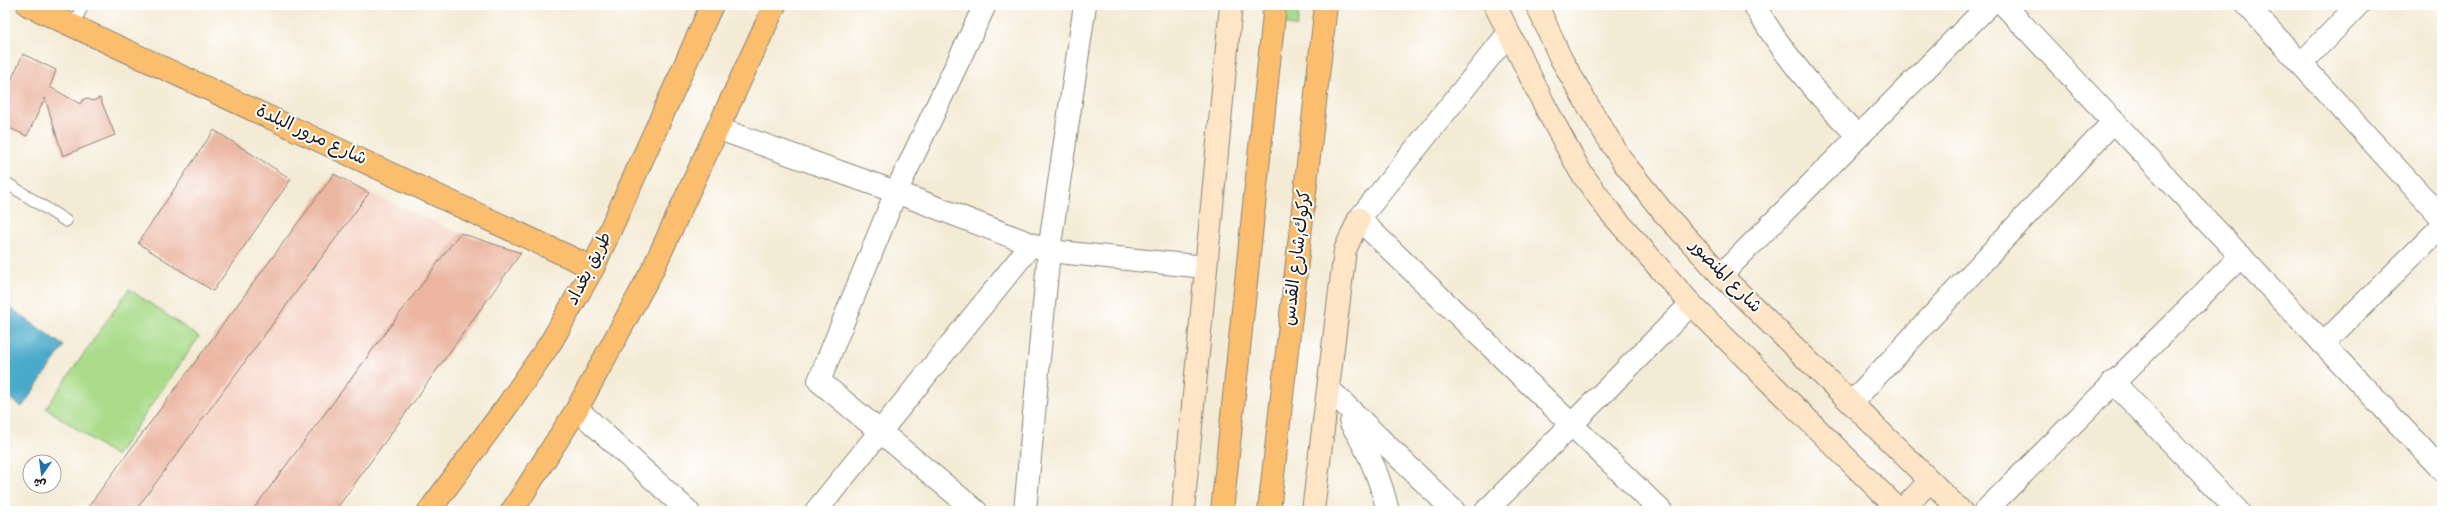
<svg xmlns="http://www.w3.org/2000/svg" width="2447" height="516" font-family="'Indie Flower','Playpen Sans Arabic',sans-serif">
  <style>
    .built { fill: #f6d2c3 }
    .green { fill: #a9db89; stroke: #627c52 }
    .water { fill: #4baaca; stroke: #346373 }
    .building { fill: #ebb5a0 }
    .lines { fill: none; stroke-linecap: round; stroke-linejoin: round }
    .lane-casing { stroke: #888478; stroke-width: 13 }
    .street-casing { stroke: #888478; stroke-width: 24 }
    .secondary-casing { stroke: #888478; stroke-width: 24 }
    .primary-casing { stroke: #888478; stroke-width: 24 }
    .lane { stroke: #fff; stroke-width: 11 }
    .street { stroke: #fff; stroke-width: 22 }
    .secondary { stroke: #fde5c5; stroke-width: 22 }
    .primary { stroke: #fbbe6e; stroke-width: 22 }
    .labels { text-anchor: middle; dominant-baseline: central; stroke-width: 4; stroke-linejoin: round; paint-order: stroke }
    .street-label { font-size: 18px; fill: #1c1c1c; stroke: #fff }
  </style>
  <rect width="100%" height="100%" fill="#fff"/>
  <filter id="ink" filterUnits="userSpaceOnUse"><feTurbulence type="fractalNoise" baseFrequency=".025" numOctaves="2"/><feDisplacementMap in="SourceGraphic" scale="8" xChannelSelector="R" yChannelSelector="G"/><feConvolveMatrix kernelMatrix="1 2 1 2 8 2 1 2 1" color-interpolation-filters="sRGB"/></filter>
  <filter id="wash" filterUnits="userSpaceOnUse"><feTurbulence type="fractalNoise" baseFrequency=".012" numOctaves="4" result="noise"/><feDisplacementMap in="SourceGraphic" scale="16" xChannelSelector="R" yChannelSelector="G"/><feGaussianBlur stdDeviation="0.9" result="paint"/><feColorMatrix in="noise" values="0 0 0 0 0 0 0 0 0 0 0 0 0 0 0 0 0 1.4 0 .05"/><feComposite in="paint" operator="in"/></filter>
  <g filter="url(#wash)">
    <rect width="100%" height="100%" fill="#f4ebd5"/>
    <polygon class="built" points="369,193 460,233 252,511 135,511"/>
    <g class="green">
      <polygon points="1283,5 1300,5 1297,27 1281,23"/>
      <polygon points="129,289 199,337 116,456 46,408"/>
    </g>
    <polygon class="water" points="5,304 64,346 22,407 5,395"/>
    <g id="blocks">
      <g class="building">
        <polygon points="23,54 56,70 50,87 80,104 85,98 93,101 100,98 115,135 63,156 45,98 27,136 5,126 5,94"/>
        <polygon points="214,130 291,179 213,291 138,243"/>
        <polygon points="334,174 369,193 135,511 85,511"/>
        <polygon points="460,233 521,253 335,511 252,511"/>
      </g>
    </g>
  </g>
  <g filter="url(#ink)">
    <use href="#blocks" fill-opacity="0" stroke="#888478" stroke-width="1"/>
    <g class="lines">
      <defs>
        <g id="lane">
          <polyline points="73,26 83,5"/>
          <polyline points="5,182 66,221"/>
        </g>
        <g id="street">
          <path d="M1754,5c29,49 64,91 104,131"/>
          <polyline points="2004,5 2442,470"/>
          <polyline points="2247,5 2442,218"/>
          <polyline points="1508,34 1359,219 1661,511"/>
          <polyline points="2301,64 2358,5"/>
          <polyline points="719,129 896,192 1049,251 1205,267"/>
          <polyline points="1721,275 1989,5"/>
          <polyline points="2323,344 2442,226"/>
          <polyline points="2113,382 2238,511"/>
          <polyline points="1329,389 1454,511"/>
          <polyline points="1852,402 2114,121"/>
          <polyline points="577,409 688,511"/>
          <path d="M1351,423c18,28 29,55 37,88"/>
          <polyline points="816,511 1031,245"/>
          <polyline points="976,511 819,381 896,192 985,5"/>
          <polyline points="1025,511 1049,251 1085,5"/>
          <polyline points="1486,511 1691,304"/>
          <polyline points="1985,511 2241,256"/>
        </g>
        <g id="secondary">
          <polyline points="1495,5 1547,110 1580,171 1609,211 1691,304 1900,511"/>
          <polyline points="1537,5 1560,57 1590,109 1623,162 1663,212 1721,275 1961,511"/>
          <polyline points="1183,511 1231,5"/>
          <polyline points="1313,511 1345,250 1359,219"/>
          <polyline points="1901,511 1930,481"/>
        </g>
        <g id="primary">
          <polyline points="28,5 593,268"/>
          <polyline points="429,511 507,406 551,342 593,268 712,5"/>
          <polyline points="512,511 577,409 652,271 775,5"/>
          <polyline points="1222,511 1275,5"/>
          <polyline points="1269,511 1326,5"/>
        </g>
      </defs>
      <use href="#lane" class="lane-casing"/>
      <use href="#street" class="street-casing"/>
      <use href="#secondary" class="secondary-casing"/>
      <use href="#primary" class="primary-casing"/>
      <use href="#lane" class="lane"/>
      <use href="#street" class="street"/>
      <use href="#secondary" class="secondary"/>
      <use href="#primary" class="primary"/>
    </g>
  </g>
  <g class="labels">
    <g class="street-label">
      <text transform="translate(311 136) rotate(25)">شارع مرور البلدة</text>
      <text transform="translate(1298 258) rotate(-83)">كركوك,شارع القدس</text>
      <text transform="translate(590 269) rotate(-63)">طريق بغداد</text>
      <text transform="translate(1725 277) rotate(46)">شارع المنصور</text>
    </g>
  </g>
  <rect width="2447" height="516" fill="none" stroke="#fff" stroke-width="20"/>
  <g transform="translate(42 474) rotate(194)"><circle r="19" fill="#ffffff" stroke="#a4a4a4"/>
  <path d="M0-3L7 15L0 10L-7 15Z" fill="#1f6fb2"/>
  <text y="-6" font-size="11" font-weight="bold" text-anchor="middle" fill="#1c1c1c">ش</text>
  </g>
</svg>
